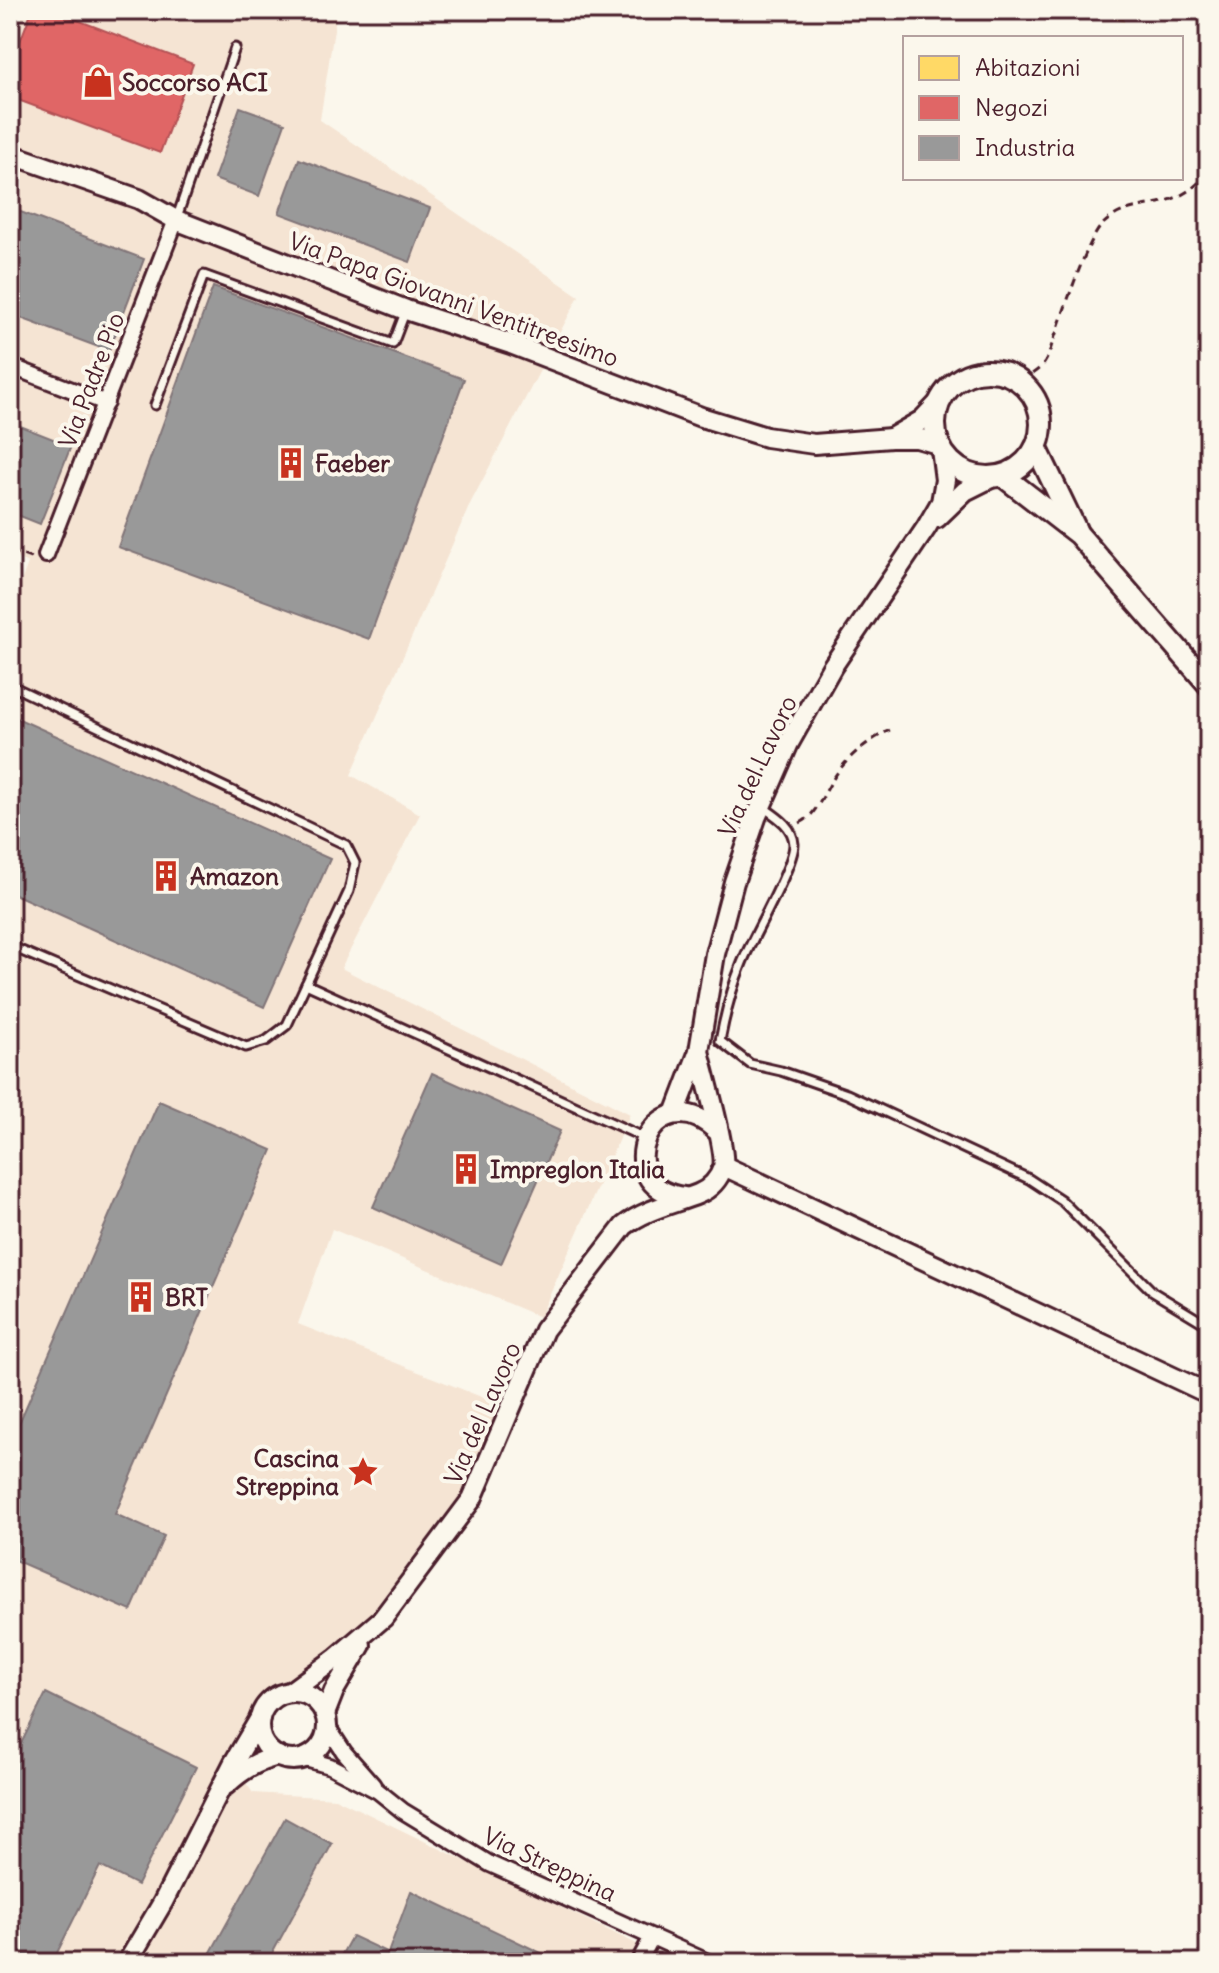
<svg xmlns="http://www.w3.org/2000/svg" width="1219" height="1973" font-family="Delius,sans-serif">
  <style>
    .built { fill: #f5e4d3 }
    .homes { fill: #ffd966; stroke: #c9a154; stroke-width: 2 }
    .shops { fill: #e06666; stroke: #b35154; stroke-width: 2 }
    .industry { fill: #999; stroke: #817478; stroke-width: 2 }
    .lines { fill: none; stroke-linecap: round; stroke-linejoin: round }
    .lane-casing { stroke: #4a1f2b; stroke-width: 13 }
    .street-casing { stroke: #4a1f2b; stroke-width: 20 }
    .secondary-casing { stroke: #4a1f2b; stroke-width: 24 }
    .primary-casing { stroke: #4a1f2b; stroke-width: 26 }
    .path { stroke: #4a1f2b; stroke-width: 3; stroke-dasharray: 8 6; stroke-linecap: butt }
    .lane { stroke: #fbf7ec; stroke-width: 7 }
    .street { stroke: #fbf7ec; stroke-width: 14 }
    .secondary { stroke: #fbf7ec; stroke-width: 18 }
    .primary { stroke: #fbf7ec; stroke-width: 20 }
    .labels { text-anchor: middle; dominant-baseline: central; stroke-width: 8; stroke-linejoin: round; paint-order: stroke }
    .poi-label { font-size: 24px; font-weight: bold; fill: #4a1f2b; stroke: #fbf7ec; text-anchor: start }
    .street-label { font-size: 24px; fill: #4a1f2b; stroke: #fbf7ec }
  </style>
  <rect width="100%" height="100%" fill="#fbf7ec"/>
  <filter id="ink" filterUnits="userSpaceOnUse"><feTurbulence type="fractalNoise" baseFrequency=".0125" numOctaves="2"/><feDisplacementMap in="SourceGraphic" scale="16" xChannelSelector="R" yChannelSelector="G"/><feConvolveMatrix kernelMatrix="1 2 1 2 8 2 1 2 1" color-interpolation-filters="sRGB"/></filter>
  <g filter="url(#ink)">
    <polygon class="built" points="10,10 337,10 320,120 579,296 471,502 351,775 420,814 341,968 630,1114 540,1317 332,1229 298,1324 499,1404 466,1496 365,1625 269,1697 229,1759 253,1793 335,1798 676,1963 10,1963 10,611 28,563 10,555"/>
    <g class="homes">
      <polygon points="1110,10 1125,10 1123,20 1109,17"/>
      <polygon points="1205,34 1209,35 1209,66 1199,64"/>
    </g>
    <polygon class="shops" points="32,10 51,10 193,64 160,153 10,97 10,68"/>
    <g class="industry">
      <polygon points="240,107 285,123 259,196 214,179"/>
      <polygon points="299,159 430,208 410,262 279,213"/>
      <polygon points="10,208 144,259 109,351 10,314"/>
      <polygon points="213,287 464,379 369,639 118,547"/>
      <polygon points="10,422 71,446 40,524 10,512"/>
      <polygon points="10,715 330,859 264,1007 10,892"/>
      <polygon points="432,1073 560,1131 501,1264 373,1207"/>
      <polygon points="159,1101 272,1150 115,1514 164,1536 131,1611 10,1558 10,1444"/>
      <polygon points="46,1693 196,1767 137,1885 100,1866 52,1963 10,1963 10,1766"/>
      <polygon points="285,1818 332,1844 267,1963 205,1963"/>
      <polygon points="411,1891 562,1963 337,1963 352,1936 388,1953"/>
      <polygon points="295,1955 313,1963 291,1963"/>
    </g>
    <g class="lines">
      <defs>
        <g id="lane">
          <polyline points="10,19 13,10"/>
          <polyline points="176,220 235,48"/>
          <polyline points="155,405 204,275 393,344 406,310"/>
          <polyline points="10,691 12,686 346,845 355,863 349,891 287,1025 266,1041 246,1047 10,946"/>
          <path d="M763,807c13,9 30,19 31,37 0,22 -42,94 -52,119 -11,26 -17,52 -22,78l30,23 31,7 66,23 182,85 32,21 92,92 56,34"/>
          <polyline points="306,984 645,1138"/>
        </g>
        <g id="street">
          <polyline points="10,366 106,403"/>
          <polyline points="46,555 176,220"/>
          <polyline points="327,1726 344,1752 373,1785"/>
          <polyline points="302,1758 330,1766 378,1791 403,1811 490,1864 710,1963"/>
          <polyline points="638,1963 652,1937"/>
        </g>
        <g id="secondary">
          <polyline points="10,154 139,199 176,220 406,310 511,344 701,417 766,437 814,444 891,438"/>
          <polyline points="938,444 917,438 891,438 922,420 940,401"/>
          <polyline points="937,518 965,491 991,478"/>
          <polyline points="675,1114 699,1051 715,954 734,882 756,818 789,743 832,667 926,528 941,502 945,480 941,449"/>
          <polyline points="724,1166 1209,1394"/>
          <path d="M684,1197c-79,-9 -31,-126 33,-66"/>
          <path d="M290,1692l45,-33 48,-41 89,-119 72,-169 80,-104c22,-17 49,-22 74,-32 12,-5 21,-15 25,-27 4,-15 -19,-95 -24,-116"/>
          <circle cx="293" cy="1726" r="34"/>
          <polyline points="325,1714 334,1691 361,1645"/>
          <path d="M226,1785c16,-15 31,-24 52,-29"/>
          <polyline points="127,1963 163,1902 234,1762 260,1718"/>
        </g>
        <g id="primary">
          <circle cx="988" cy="424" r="53"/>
          <polyline points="1036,447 1076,530"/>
          <polyline points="1003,476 1078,534 1209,685"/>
        </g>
      </defs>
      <use href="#lane" class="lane-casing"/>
      <use href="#street" class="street-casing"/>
      <use href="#secondary" class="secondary-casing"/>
      <use href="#primary" class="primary-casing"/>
      <g class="path">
        <path d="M1021,382c7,-6 19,-12 24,-20 4,-6 6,-16 9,-23 9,-24 32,-98 48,-114 31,-31 71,-7 107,-54"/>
        <polyline points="10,551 31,558"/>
        <path d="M800,823c17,-8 23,-29 33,-44 13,-21 35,-39 57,-49"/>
      </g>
      <use href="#lane" class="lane"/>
      <use href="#street" class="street"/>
      <use href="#secondary" class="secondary"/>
      <use href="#primary" class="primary"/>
    </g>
  </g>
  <defs>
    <symbol id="shop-bare" viewBox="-9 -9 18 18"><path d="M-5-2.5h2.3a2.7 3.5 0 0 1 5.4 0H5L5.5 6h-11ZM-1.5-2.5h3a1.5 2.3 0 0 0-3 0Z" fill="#c8321e" stroke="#fbf7ec" stroke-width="2.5" paint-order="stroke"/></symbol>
    <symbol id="building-bare" viewBox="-9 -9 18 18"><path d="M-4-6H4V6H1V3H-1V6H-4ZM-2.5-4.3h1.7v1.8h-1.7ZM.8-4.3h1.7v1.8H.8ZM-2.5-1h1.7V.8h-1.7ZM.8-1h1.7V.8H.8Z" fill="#c8321e" stroke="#fbf7ec" stroke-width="2.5" paint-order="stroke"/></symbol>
    <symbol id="sight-bare" viewBox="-9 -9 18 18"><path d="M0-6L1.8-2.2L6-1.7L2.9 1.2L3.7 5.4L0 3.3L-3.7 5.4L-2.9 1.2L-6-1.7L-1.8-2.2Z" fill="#c8321e" stroke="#fbf7ec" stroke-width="2.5" paint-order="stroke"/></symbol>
  </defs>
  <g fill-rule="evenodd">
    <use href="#shop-bare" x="76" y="60" width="44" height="44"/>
    <use href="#building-bare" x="269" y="441" width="44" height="44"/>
    <use href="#building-bare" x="144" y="854" width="44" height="44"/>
    <use href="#building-bare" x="444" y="1147" width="44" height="44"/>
    <use href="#building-bare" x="119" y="1275" width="44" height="44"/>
    <use href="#sight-bare" x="341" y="1450" width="44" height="44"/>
  </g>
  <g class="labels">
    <g class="poi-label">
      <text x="122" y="82">Soccorso ACI</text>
      <text x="315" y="463">Faeber</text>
      <text x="190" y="876">Amazon</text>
      <text x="490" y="1169">Impreglon Italia</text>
      <text x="165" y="1297">BRT</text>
      <text x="339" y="1458" text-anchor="end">Cascina<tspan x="339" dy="28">Streppina</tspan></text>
    </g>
    <g class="street-label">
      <text transform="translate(454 299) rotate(20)">Via Papa Giovanni Ventitreesimo</text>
      <text transform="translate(91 380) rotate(-69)">Via Padre Pio</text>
      <text transform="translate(757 766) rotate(-65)">Via del Lavoro</text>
      <text transform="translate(482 1413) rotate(-66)">Via del Lavoro</text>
      <text transform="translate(550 1864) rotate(25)">Via Streppina</text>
    </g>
  </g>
  <rect width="1219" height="1973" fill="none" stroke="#fbf7ec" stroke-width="40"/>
  <rect x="20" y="20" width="1179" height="1933" fill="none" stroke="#4a1f2b" stroke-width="3" filter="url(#ink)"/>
  <rect x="903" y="36" width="280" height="144" fill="#fbf7ec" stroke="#b4a19f" stroke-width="2"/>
  <rect x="919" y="56" width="40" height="24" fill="#ffd966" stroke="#b4a19f" stroke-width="2"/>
  <text x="975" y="76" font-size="24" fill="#4a1f2b">Abitazioni</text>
  <rect x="919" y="96" width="40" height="24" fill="#e06666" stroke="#b4a19f" stroke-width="2"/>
  <text x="975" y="116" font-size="24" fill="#4a1f2b">Negozi</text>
  <rect x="919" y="136" width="40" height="24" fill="#999999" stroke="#b4a19f" stroke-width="2"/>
  <text x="975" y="156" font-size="24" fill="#4a1f2b">Industria</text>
</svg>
